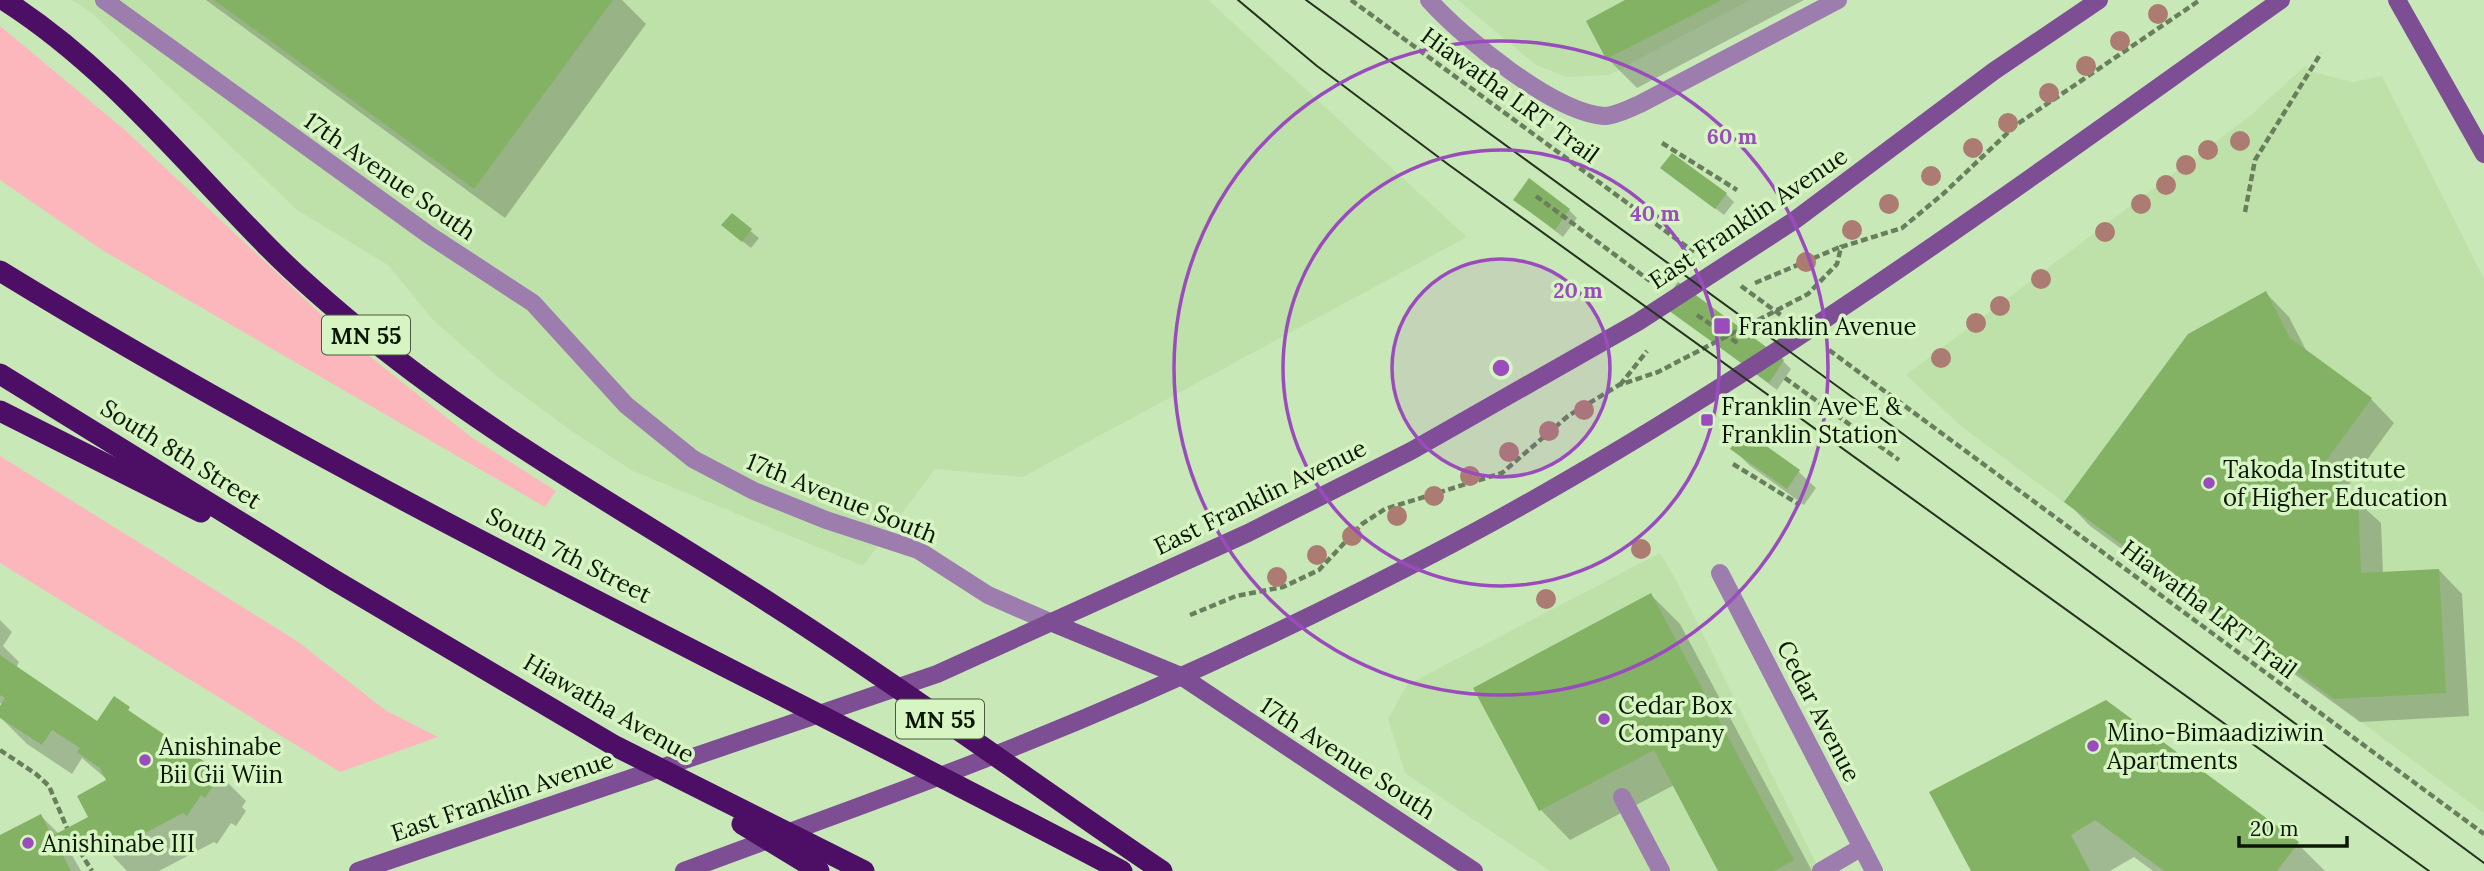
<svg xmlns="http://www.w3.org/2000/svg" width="2484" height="871" font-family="Lora,serif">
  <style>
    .built { fill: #bee1a9 }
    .green { fill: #fbb7bc }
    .shadow { fill: #0003 }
    .building { fill: #83b264 }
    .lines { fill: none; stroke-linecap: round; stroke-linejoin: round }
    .path { stroke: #697e5d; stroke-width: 4.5; stroke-dasharray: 7 3.5; stroke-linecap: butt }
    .lane { stroke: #9d7dae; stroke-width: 18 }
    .street { stroke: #9d7dae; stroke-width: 18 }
    .secondary { stroke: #7e4e95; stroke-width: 18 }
    .highway { stroke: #4d0f65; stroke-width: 21 }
    .tram { stroke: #25321d; stroke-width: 2 }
    .tree { fill: #ac7c73 }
    .ring { fill: none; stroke: #9a4cbd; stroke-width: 3.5 }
    .poi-dot { fill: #9a4cbd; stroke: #d6f5c3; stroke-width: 2.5 }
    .labels { text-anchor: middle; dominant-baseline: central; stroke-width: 7; stroke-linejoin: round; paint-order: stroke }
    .shield { fill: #d6f5c3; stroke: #49593e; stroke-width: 2 }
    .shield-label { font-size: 23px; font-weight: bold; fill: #0c1605 }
    .street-label { font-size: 24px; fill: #0c1605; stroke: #d6f5c3 }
    .poi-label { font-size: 24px; fill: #0c1605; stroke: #d6f5c3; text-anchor: start }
    .centre { fill: #9a4cbd; stroke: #d6f5c3; stroke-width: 3.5 }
    .ring-label { font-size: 21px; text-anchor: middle; font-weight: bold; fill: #9a4cbd; stroke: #d6f5c3; stroke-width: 7; stroke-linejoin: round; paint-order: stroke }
  </style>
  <rect width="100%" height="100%" fill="#c9e8b7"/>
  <g class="built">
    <polygon points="72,0 1208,0 1467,237 1023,477 935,469 863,566 633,471 573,432 498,377 433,320 388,265 297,210 93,14"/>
    <polygon points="1458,0 1750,0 1609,75 1567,77 1536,65"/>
    <polygon points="2305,66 2313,72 2352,82 2382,76 2484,279 2484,813 1962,427 1906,375 2251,115"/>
    <polygon points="1660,553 1676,580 1820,871 1550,871 1405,773 1388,719 1407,685"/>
  </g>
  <g class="green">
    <polygon points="0,26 126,131 344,336 471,437 556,491 545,507 102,250 0,180"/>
    <polygon points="0,456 297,641 385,710 438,737 340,772 0,563"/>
  </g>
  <g class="shadow">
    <polygon points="206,0 622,0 646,24 505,218"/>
    <polygon points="1628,0 1804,0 1637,88 1607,58"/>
    <polygon points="1662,168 1726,194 1734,202 1724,215"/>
    <polygon points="1515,200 1569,210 1577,218 1563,237"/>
    <polygon points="732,216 759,238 751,248 732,233"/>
    <polygon points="2266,293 2289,317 2308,354 2371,399 2394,423 2345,490 2381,523 2383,574 2439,570 2462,594 2469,716 2360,722 2090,526 2067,502"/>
    <polygon points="1663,304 1783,361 1791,369 1777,390"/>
    <polygon points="1745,432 1799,472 1816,488 1804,505 1749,465 1733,449"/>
    <polygon points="1651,595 1680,624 1812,871 1720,871 1674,785 1570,840 1541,810 1476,688"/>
    <polygon points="0,620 12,632 3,646 19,662 16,668 98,723 115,699 143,723 216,771 246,801 242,807 246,811 236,826 231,823 217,844 214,842 159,871 127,871 109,852 102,840 72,855 81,871 0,871 0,837 41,816 59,834 90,818 109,781 82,758 72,774 27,744 0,717 3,705 0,703"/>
    <polygon points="2106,702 2298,844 2325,871 2153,871 2134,857 2110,871 1973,871"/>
  </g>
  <g class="building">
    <polygon points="214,0 613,0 474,189"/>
    <polygon points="1625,0 1722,0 1606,59 1586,21"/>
    <polygon points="1672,153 1727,193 1715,209 1660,168"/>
    <polygon points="1529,178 1570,209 1555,230 1513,200"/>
    <polygon points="732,213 752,229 742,242 721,225"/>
    <polygon points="1678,282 1784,360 1769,383 1661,305"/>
    <polygon points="2266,291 2290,338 2372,398 2320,469 2358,497 2361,573 2439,569 2446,693 2334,699 2064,502 2188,334"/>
    <polygon points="1744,430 1800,470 1787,489 1730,449"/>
    <polygon points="1651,593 1794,860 1774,871 1718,871 1654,750 1539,811 1473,688"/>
    <polygon points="0,655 97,721 114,696 130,707 128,710 217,770 213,777 217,780 205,798 201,795 187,816 183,813 107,853 96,831 60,850 71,871 0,871 0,835 41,814 52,836 88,817 77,796 106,780 100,768 77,752 80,748 52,730 42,745 0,718 0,706 5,698 0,695"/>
    <polygon points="2106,700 2299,842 2277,871 2164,871 2095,820 2071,835 2090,871 1971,871 1929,792"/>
  </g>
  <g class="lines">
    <g class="path">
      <polyline points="1351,0 1694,252"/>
      <polyline points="1662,143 1737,190"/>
      <polyline points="1536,196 1650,281"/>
      <polyline points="2245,212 2255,160 2321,53"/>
      <polyline points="1755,283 1840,247"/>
      <polyline points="1741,286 1782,316"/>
      <polyline points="1697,315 1739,344"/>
      <polyline points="1829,350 2484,834"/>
      <polyline points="1785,378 1899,460"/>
      <polyline points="1620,385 1647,351"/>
      <polyline points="1733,464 1800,505"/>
      <polyline points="1190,615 1236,596 1283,587 1319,570 1362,524 1385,509 1502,473 1568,416 1619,385 1658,372 1808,294 1837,264 1841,247 1902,228 1943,194 2016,125 2200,0"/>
      <polyline points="0,750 36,774 49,786 67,828"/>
      <polyline points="74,842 92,871"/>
    </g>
    <g class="lane">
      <polyline points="104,0 429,235 533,303 626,405 693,459 754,491 826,520 918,550 988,595 1050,622"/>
      <polyline points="1622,797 1661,871"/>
      <polyline points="1821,871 1862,847"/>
    </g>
    <g class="street">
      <path d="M1429,0c34,38 124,112 175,116 11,0 26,-8 36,-12l198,-104"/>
      <polyline points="1720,573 1874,871"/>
    </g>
    <g class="secondary">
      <polyline points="2397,0 2484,154"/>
      <polyline points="1050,622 1181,676 1474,871"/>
      <polyline points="358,871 937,674 1248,533 1411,451 1638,322 1795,220 1994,71 2099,0"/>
      <path d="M684,871c106,-40 213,-77 318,-119 154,-61 304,-131 450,-208 293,-155 559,-353 829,-544"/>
    </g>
    <g class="highway">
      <path d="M4,0c102,65 177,159 261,244 37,38 79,73 120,106 123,97 260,172 391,257 131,84 257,177 386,264"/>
      <path d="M0,271c362,222 747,402 1122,600"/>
      <polyline points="0,374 334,580 615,746 864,871"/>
      <polyline points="0,411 201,512"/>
      <polyline points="742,824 819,871"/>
    </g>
    <g class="tram">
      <polyline points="1238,0 1317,66 1449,165 2429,871"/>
      <polyline points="1306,0 1903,434 2484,863"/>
    </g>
  </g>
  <g class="tree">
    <circle cx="2158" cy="14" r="10"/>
    <circle cx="2120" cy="41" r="10"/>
    <circle cx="2086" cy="66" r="10"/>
    <circle cx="2049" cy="93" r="10"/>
    <circle cx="2008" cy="123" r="10"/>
    <circle cx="2240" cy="141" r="10"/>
    <circle cx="1973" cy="148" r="10"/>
    <circle cx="2208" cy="150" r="10"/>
    <circle cx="2186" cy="165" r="10"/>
    <circle cx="1931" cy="176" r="10"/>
    <circle cx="2166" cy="185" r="10"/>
    <circle cx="1889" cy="204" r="10"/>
    <circle cx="2141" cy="204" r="10"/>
    <circle cx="1852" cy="230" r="10"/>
    <circle cx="2105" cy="232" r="10"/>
    <circle cx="1806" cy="262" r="10"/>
    <circle cx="2041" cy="279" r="10"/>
    <circle cx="2000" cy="306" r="10"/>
    <circle cx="1976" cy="323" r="10"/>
    <circle cx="1941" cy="358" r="10"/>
    <circle cx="1584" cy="410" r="10"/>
    <circle cx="1549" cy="431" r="10"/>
    <circle cx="1509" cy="452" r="10"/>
    <circle cx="1470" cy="476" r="10"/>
    <circle cx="1434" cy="496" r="10"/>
    <circle cx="1397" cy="516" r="10"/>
    <circle cx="1352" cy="536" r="10"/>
    <circle cx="1641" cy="549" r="10"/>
    <circle cx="1317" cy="555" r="10"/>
    <circle cx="1277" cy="577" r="10"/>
    <circle cx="1546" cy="599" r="10"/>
  </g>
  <circle cx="1501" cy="368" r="109" fill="#9a4cbd" fill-opacity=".12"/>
  <g class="ring">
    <circle cx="1501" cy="368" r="109"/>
    <circle cx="1501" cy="368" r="218"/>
    <circle cx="1501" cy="368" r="327"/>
  </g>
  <g class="poi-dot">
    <rect x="1713" y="317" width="18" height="18" rx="3.5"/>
    <rect x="1700" y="413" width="14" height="14" rx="3.5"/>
    <circle cx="2209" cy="483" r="7"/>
    <circle cx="1604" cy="719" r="7"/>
    <circle cx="2093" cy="746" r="7"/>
    <circle cx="145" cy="760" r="7"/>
    <circle cx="28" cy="843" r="7"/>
  </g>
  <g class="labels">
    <g class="shield">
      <rect x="322" y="315.5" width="88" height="39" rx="5"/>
      <rect x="896" y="699.5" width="88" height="39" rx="5"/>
    </g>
    <g class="shield-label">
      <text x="366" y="335">MN 55</text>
      <text x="940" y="719">MN 55</text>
    </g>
    <g class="street-label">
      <text transform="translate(1510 95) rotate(36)">Hiawatha LRT Trail</text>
      <text transform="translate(390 176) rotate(35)">17th Avenue South</text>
      <text transform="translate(1748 218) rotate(-34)">East Franklin Avenue</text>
      <text transform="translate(181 454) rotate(32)">South 8th Street</text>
      <text transform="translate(1260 497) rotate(-26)">East Franklin Avenue</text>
      <text transform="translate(842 498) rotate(22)">17th Avenue South</text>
      <text transform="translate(569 555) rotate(27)">South 7th Street</text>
      <text transform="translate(2209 609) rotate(37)">Hiawatha LRT Trail</text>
      <text transform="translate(609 708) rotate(30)">Hiawatha Avenue</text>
      <text transform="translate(1819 711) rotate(63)">Cedar Avenue</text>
      <text transform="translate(1348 758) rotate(33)">17th Avenue South</text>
      <text transform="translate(502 796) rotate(-19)">East Franklin Avenue</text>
    </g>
    <g class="poi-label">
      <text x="1738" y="326">Franklin Avenue</text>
      <text x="1721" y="406">Franklin Ave E &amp;<tspan x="1721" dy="28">Franklin Station</tspan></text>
      <text x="2223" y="469">Takoda Institute<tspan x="2223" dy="28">of Higher Education</tspan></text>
      <text x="1618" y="705">Cedar Box<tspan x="1618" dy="28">Company</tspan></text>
      <text x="2107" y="732">Mino-Bimaadiziwin<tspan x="2107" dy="28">Apartments</tspan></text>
      <text x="159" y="746">Anishinabe<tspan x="159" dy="28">Bii Gii Wiin</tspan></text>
      <text x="42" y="843">Anishinabe III</text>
    </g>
  </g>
  <circle cx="1501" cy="368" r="10" class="centre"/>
  <g class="ring-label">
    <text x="1732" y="144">60 m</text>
    <text x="1655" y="221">40 m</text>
    <text x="1578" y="298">20 m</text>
  </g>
  <path d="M2239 836v10h108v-10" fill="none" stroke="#0c1605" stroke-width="3.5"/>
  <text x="2250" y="836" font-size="21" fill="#0c1605" stroke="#d6f5c3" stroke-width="5" paint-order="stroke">20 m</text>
</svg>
